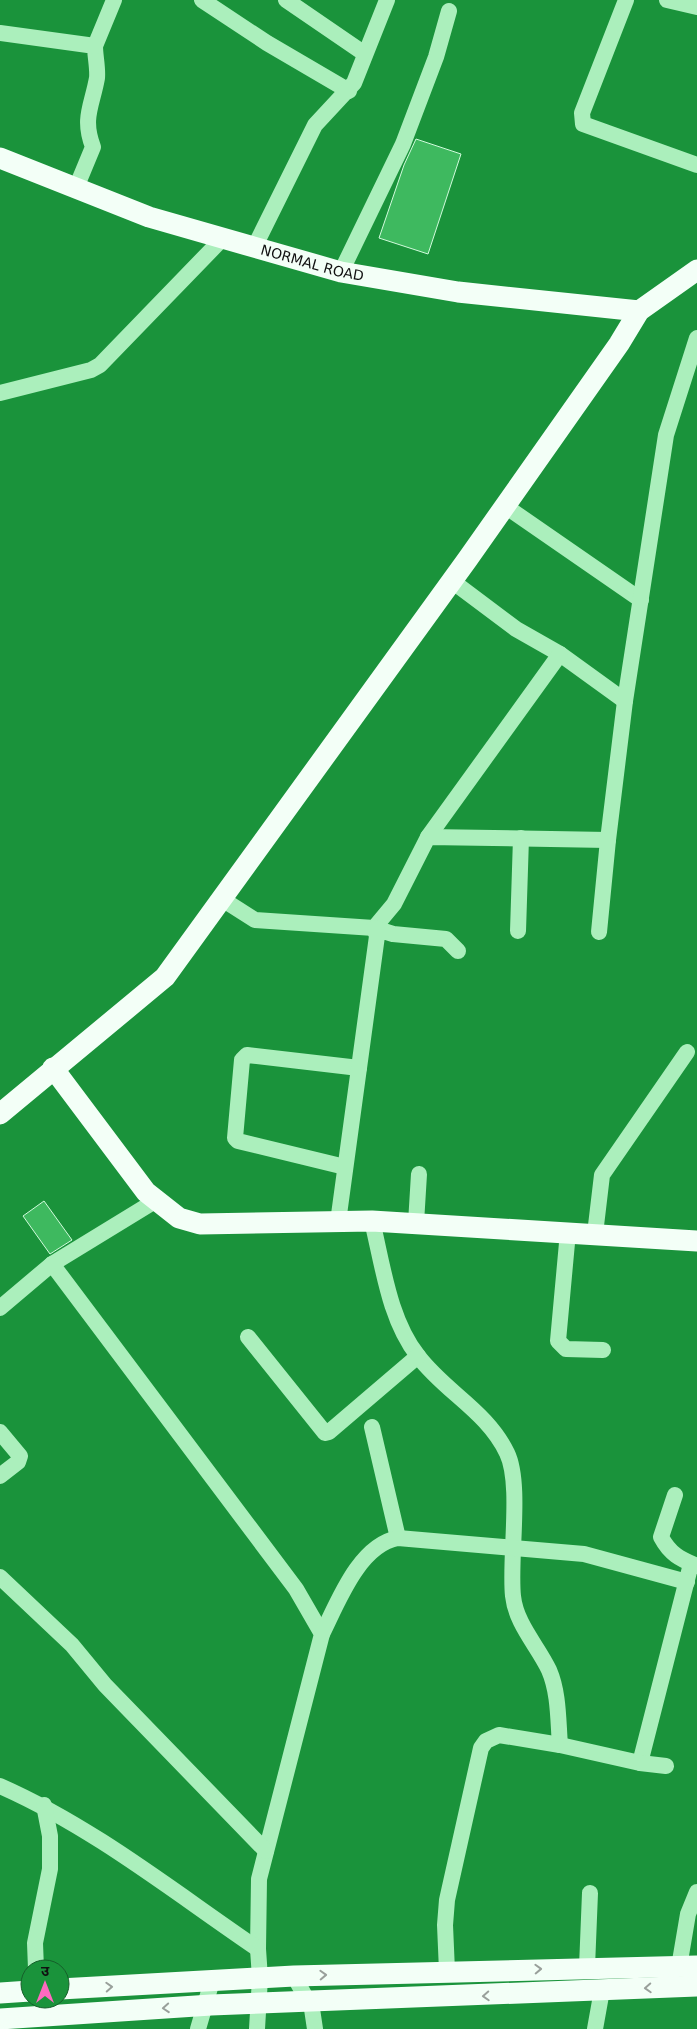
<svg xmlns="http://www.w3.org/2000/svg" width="697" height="2029" font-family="'DejaVu Sans','Noto Sans Devanagari',sans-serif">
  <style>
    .building { fill: #3eb95f; stroke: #d1fbdc }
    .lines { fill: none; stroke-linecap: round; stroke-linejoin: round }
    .minor { stroke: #abefbc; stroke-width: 16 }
    .major { stroke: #f3fff7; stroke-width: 21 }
    .oneway { stroke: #99a09b }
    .labels { text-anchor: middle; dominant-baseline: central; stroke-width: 5; stroke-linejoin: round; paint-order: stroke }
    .street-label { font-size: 14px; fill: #111; stroke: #1a933b }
  </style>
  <rect width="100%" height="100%" fill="#1a933b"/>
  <g class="building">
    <polygon points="416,139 461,154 428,254 379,238 404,165"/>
    <polygon points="44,1201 72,1240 50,1254 23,1216"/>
  </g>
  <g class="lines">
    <g class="minor">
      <polyline points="202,0 267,43 349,91"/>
      <polyline points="286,0 365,54"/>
      <polyline points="626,0 582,113 583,124 697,165"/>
      <polyline points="667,0 697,7"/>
      <path d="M0,33l95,13c0,10 3,22 2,32 -5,28 -15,40 -4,69l-17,41"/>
      <polyline points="95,46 114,0"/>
      <polyline points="254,248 315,125 354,83 387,0"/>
      <polyline points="341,272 403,144 436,57 449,11"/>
      <polyline points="0,393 91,370 100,365 223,238"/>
      <polyline points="505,506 641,600"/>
      <polyline points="452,581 516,629 560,654 625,701"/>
      <polyline points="428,837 560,654"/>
      <polyline points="222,899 255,920 374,928 394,904 428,837 608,840 625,701 666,435 697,338"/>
      <polyline points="518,931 521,838"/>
      <polyline points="599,932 608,840"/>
      <polyline points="345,1167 238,1141 235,1138 242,1060 247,1055 359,1068"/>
      <path d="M372,1221c11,45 17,98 46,135 27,36 69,55 89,97 15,31 2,105 6,143 3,28 24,49 36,74 10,23 9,51 11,75"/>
      <polyline points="338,1222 377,936 374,928 393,934 446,939 458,951"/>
      <polyline points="416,1223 419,1174"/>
      <polyline points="568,1232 558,1341 566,1349 603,1350"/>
      <polyline points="595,1234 602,1175 687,1052"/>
      <polyline points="52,1264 296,1589 322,1634 259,1879 258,1949 260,1978 257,2029"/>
      <polyline points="0,1308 52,1264 155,1201"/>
      <polyline points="248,1337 325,1433 329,1432 418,1356"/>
      <polyline points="372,1427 398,1538"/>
      <polyline points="0,1432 20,1456 18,1462 0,1476"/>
      <path d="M675,1495l-14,42c9,17 19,22 36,29"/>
      <polyline points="0,1577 72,1645 105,1685 266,1851"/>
      <path d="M322,1634c16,-32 37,-89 76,-96l186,16 103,28"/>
      <polyline points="640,1763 691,1564"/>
      <path d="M0,1786c93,41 174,106 258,163"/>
      <polyline points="587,1967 590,1893"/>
      <polyline points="679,1967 688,1914 697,1892"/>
      <polyline points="36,1969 35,1943 50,1869 50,1836 44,1805"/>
      <polyline points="447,1971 445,1925 447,1900 481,1748 486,1741 499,1735 560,1745 640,1763 666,1766"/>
      <polyline points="294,1976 312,2009 315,2029"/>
      <polyline points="198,2029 212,1981"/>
      <polyline points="595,2029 602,1990"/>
    </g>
    <g class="major">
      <path id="s1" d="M0,158l149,59 192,55 117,20 181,19"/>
      <polyline points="53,1068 146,1192 179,1218 200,1224 372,1221 697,1241"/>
      <polyline points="0,1114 165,977 467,560 619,344 639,311 697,270"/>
      <polyline points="60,1989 294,1976 697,1966"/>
      <polyline points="0,1993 30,1991"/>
      <polyline points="0,2019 211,2005 697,1986"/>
    </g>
  </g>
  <defs><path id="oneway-chevron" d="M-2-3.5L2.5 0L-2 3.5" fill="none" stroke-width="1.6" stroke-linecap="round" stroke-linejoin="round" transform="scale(1.25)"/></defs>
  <g class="oneway">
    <use href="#oneway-chevron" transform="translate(538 1969) rotate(-2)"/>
    <use href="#oneway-chevron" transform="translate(323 1975) rotate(-2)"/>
    <use href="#oneway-chevron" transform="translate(109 1987) rotate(-3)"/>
    <use href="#oneway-chevron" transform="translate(648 1988) rotate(177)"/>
    <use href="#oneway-chevron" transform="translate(486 1996) rotate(177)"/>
    <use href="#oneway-chevron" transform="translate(166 2008) rotate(176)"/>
  </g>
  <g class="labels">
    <g class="street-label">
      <text stroke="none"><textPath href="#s1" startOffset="330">NORMAL ROAD</textPath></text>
    </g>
  </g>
  <g transform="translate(45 1984)"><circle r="24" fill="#1a933b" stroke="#165f2a"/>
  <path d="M0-4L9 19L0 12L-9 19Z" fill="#ff69c0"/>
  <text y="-8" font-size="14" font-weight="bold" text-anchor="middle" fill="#111111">उ</text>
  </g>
</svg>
